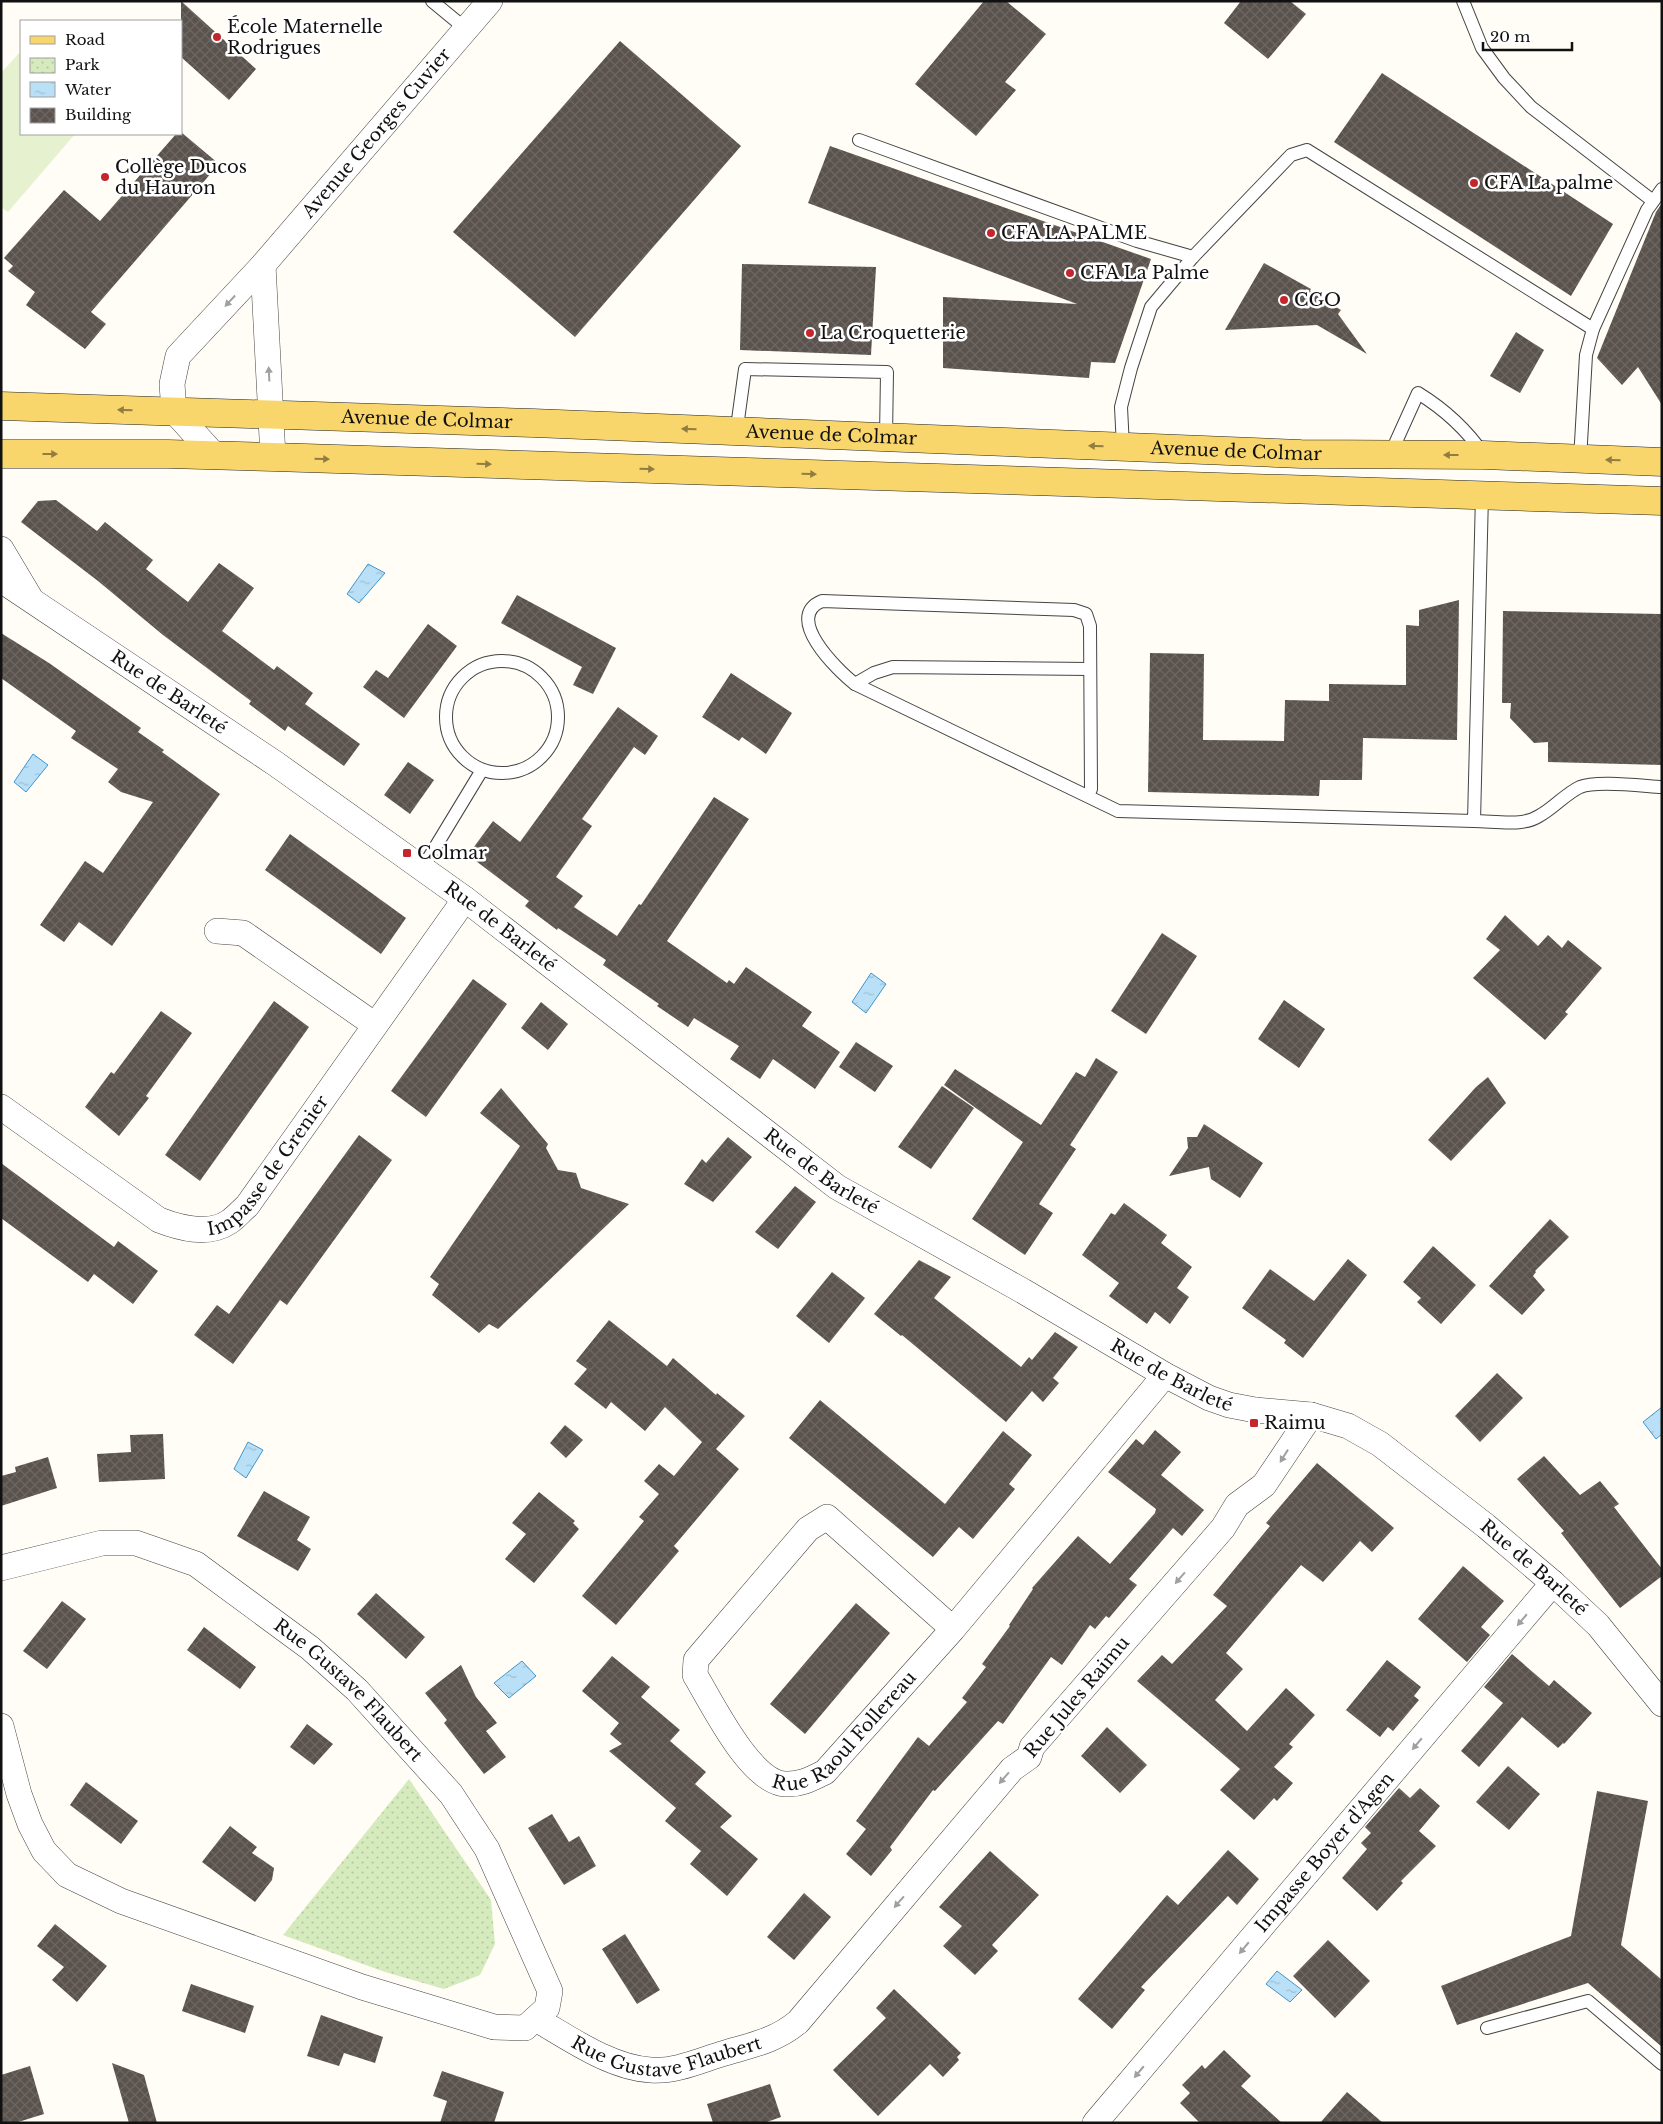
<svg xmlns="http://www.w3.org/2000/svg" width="1663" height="2124" font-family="'Libre Baskerville',serif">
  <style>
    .park { fill: url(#park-dots) }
    .pitch { fill: #e6f2cf }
    .water { fill: url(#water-ripples); stroke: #3f96cf }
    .building { fill: url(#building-cross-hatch) }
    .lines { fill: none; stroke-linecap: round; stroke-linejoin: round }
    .lane-casing { stroke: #444; stroke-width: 14 }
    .street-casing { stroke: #444; stroke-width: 26 }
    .primary-casing { stroke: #222; stroke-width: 29 }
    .lane { stroke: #fff; stroke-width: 12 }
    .street { stroke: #fff; stroke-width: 25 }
    .primary { stroke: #f9d66b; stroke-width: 28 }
    .oneway { fill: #a0a0a0 }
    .oneway2 { fill: #917d42 }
    .poi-dot { fill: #c4262e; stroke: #fff; stroke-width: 2 }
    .labels { text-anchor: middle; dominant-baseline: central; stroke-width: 5; stroke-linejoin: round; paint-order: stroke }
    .poi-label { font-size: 18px; fill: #111; stroke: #fff; text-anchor: start }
    .street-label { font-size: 18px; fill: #111; stroke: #fff }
  </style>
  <defs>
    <pattern id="park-dots" width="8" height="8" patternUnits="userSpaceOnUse" patternTransform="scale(1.25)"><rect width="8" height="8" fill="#d5ebbd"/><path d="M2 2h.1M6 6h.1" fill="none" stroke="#b6c8a1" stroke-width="1.8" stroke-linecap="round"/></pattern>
    <pattern id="water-ripples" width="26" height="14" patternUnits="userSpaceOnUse" patternTransform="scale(1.25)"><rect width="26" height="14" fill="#b9e0f7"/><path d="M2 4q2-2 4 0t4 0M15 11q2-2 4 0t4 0" fill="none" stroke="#9ebfd3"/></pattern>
    <pattern id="building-cross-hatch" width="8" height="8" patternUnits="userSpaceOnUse" patternTransform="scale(1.25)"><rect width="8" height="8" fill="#5a524d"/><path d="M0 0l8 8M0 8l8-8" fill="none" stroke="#6d6662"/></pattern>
  </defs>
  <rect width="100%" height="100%" fill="#fffdf5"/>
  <polygon class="park" points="409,1779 491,1900 495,1944 480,1975 444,1989 385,1972 283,1935"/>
  <polygon class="pitch" points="21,51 21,134 75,134 8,212 1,207 1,73"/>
  <g class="water">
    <polygon points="368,564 385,573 359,603 347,594"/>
    <polygon points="33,754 48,765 26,792 14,782"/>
    <polygon points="871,973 886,984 866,1013 852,1002"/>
    <polygon points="1662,1407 1662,1434 1656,1439 1643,1422"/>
    <polygon points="248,1442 263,1450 246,1478 234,1469"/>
    <polygon points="522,1661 536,1676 509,1698 494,1683"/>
    <polygon points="1277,1971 1302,1990 1290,2002 1266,1984"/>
  </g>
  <g class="building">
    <polygon points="181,1 256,69 229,100 181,57"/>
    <polygon points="984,1 1006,1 1046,34 1005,82 1016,90 976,136 915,84"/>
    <polygon points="1241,1 1290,1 1306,14 1268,59 1224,23"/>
    <polygon points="620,41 741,146 575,337 453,232"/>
    <polygon points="1382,73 1613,224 1571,296 1334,142"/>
    <polygon points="181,132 219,164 91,312 106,324 85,349 26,305 35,292 8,271 13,266 4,258 64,190 100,221 176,134"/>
    <polygon points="830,146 1151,259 1115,363 1091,362 1089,378 943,368 943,297 1077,304 808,203"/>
    <polygon points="1662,203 1662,405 1638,367 1622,385 1597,358 1656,212"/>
    <polygon points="1264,263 1311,289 1310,291 1341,310 1338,314 1367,354 1317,325 1225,330"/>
    <polygon points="742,264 876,267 871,355 740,350"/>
    <polygon points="1516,332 1544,350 1520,393 1490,376"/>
    <polygon points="56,500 97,531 105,522 153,560 146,569 188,602 219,563 254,588 222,631 274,670 277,666 313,693 305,704 360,744 344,766 288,726 285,731 249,704 251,701 163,635 98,581 21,522 38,501"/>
    <polygon points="517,595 616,648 593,694 573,685 582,667 501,623"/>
    <polygon points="1459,600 1457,740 1363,738 1362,780 1320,780 1319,796 1148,792 1150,653 1204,654 1203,740 1284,741 1285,700 1329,701 1329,684 1406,685 1406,625 1419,626 1419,610"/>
    <polygon points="1503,611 1662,614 1662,765 1548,762 1548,742 1534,743 1510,718 1511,703 1502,703"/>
    <polygon points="428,624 457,646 404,718 363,687 376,670 388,678"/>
    <polygon points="1,633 49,663 141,728 138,732 164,750 162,752 220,794 112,946 79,922 64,942 40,925 85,861 103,873 153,802 121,792 108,782 118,769 71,738 76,731 1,678"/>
    <polygon points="731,673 792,713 766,754 742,737 739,741 702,717"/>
    <polygon points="618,707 658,736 645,755 634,747 582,819 592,826 556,877 583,896 574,907 617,936 639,904 641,905 714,797 749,819 667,941 727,983 729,980 734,984 746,967 812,1012 802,1026 840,1052 815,1089 773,1059 760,1079 730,1059 739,1046 694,1018 688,1027 657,1006 659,1004 603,965 606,960 558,928 557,930 525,906 529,901 468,855 493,821 520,842"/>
    <polygon points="408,762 434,780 410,814 384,795"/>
    <polygon points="290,834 406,918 381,954 265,870"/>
    <polygon points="1505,915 1538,946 1548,935 1562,948 1568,940 1602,968 1565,1012 1568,1014 1545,1040 1473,978 1500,950 1486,939"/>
    <polygon points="1162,933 1197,956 1146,1034 1111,1011"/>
    <polygon points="473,979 507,1004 426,1117 391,1091"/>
    <polygon points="1284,1000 1325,1029 1299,1068 1258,1039"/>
    <polygon points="274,1001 309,1027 200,1181 165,1155"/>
    <polygon points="541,1002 568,1024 548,1050 521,1028"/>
    <polygon points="161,1011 192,1033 146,1096 149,1098 119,1136 85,1107 111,1072 114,1074"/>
    <polygon points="856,1042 893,1066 875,1092 839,1067"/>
    <polygon points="1096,1058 1118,1072 1070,1145 1076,1149 1039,1204 1053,1213 1025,1255 972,1219 1023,1142 944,1085 955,1069 1041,1125 1076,1072 1085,1077"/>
    <polygon points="1488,1077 1506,1103 1451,1161 1428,1140 1476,1087"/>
    <polygon points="942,1086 974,1108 931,1169 898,1147"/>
    <polygon points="501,1088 548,1144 546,1148 558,1170 576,1173 581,1188 629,1204 498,1329 489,1324 479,1333 432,1295 439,1284 430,1277 520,1146 480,1113"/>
    <polygon points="1204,1124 1263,1163 1240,1198 1211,1179 1209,1167 1169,1176 1188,1148 1187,1137 1197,1137"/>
    <polygon points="359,1135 392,1160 287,1305 280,1300 233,1364 194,1335 217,1305 229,1314"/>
    <polygon points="728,1137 752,1157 713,1202 684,1184 702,1159 706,1163"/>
    <polygon points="1,1163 114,1247 118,1241 158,1271 133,1304 94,1274 88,1282 1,1218"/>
    <polygon points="795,1186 816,1202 778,1249 755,1232"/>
    <polygon points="1124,1203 1167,1235 1161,1243 1192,1267 1177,1288 1189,1297 1170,1324 1155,1312 1147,1324 1109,1296 1119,1283 1082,1255 1111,1213 1115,1215"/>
    <polygon points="1550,1219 1569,1237 1535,1271 1536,1272 1533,1276 1545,1290 1522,1315 1489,1286"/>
    <polygon points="1433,1246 1476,1285 1441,1324 1417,1302 1421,1298 1403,1282"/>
    <polygon points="1348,1259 1367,1275 1303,1358 1284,1343 1286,1340 1242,1308 1270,1269 1314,1301"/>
    <polygon points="919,1260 951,1277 934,1298 1021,1367 1029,1357 1032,1360 1055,1332 1078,1347 1053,1378 1059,1383 1043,1402 1032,1391 1006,1422 902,1335 901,1336 874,1314"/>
    <polygon points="832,1272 865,1298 829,1343 796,1316"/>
    <polygon points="609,1320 667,1366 673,1358 716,1395 717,1393 745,1416 716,1449 739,1469 674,1546 679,1551 616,1625 582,1596 644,1521 639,1517 659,1494 644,1481 659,1464 674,1476 702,1442 665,1407 645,1431 611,1402 606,1409 574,1384 587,1369 576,1361"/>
    <polygon points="1497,1373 1523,1398 1480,1442 1455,1416"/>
    <polygon points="820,1400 945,1504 1003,1431 1032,1455 1009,1484 1015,1489 973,1539 959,1527 933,1557 789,1438"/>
    <polygon points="565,1425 583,1440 566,1458 550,1443"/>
    <polygon points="1155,1430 1181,1452 1161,1475 1204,1510 1182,1536 1173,1528 1129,1579 1137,1585 1109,1618 1106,1616 1095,1629 1090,1625 1062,1665 1051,1657 1003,1724 998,1721 935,1791 933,1790 890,1847 892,1850 871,1876 846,1854 866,1829 856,1821 918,1737 929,1746 967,1702 962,1698 986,1667 982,1664 1010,1626 1009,1625 1033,1589 1032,1588 1078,1536 1110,1564 1155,1513 1156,1509 1108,1472 1136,1439 1143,1445"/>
    <polygon points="163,1434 165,1479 99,1482 97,1454 131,1452 130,1435"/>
    <polygon points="1544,1456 1580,1495 1600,1481 1619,1504 1614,1507 1662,1569 1662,1576 1620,1608 1561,1533 1564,1531 1517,1479"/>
    <polygon points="48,1457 57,1488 1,1506 1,1476 16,1472 15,1467"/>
    <polygon points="1317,1463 1394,1528 1372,1552 1360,1541 1323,1582 1301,1565 1226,1653 1243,1669 1215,1700 1247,1731 1286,1688 1315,1715 1289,1744 1293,1747 1274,1767 1293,1783 1277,1801 1274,1798 1254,1820 1220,1790 1240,1769 1137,1681 1162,1655 1172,1664 1227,1606 1213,1595 1270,1526 1266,1523"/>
    <polygon points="264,1491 310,1517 297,1540 311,1549 298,1571 237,1536"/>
    <polygon points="539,1492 575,1521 573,1523 579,1529 534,1583 505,1559 526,1534 512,1523"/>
    <polygon points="1463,1566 1504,1601 1481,1627 1490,1635 1467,1662 1418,1619"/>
    <polygon points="376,1593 425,1637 406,1659 357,1614"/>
    <polygon points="62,1601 86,1619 47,1669 23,1651"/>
    <polygon points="856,1603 890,1633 805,1734 770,1704"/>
    <polygon points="204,1627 256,1667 240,1689 187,1650"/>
    <polygon points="1512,1654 1549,1686 1554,1680 1592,1713 1564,1744 1563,1743 1558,1748 1522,1717 1479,1767 1461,1751 1503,1703 1484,1687"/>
    <polygon points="612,1656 650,1687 641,1697 680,1730 670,1741 706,1772 695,1784 732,1816 720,1827 758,1859 727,1896 690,1864 701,1851 665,1821 676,1808 609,1751 622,1744 610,1734 619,1723 582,1691"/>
    <polygon points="1387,1660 1421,1687 1414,1696 1419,1700 1393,1731 1388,1727 1380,1737 1346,1710"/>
    <polygon points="461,1665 476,1697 497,1723 486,1731 506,1757 484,1774 444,1723 447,1720 425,1693"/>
    <polygon points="307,1724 333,1744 314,1765 290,1747"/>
    <polygon points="1107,1727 1147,1765 1120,1793 1081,1756"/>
    <polygon points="1508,1766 1540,1794 1509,1830 1476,1802"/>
    <polygon points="86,1782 138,1821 121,1844 70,1805"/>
    <polygon points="1399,1788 1410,1798 1420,1788 1440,1806 1419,1831 1436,1846 1401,1881 1403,1883 1377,1911 1342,1878 1367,1849 1361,1843 1371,1833 1365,1827"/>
    <polygon points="1597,1791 1648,1801 1621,1945 1662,1980 1662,2047 1588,1983 1457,2025 1441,1986 1571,1936"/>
    <polygon points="552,1814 569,1842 579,1836 596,1866 564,1885 528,1828"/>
    <polygon points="230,1826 257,1847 252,1853 274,1868 272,1880 255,1902 202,1862"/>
    <polygon points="1228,1850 1259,1879 1237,1905 1228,1896 1141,1987 1145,1990 1112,2029 1078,1999 1167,1895 1178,1905"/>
    <polygon points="990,1851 1039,1895 992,1945 998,1951 975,1975 943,1946 962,1926 939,1907"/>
    <polygon points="804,1893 831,1917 794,1960 767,1937"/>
    <polygon points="55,1924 107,1966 77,2002 52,1980 64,1967 37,1946"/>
    <polygon points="625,1934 660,1990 637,2004 602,1949"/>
    <polygon points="1328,1940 1370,1981 1335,2018 1293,1976"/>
    <polygon points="191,1984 254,2006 245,2033 182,2011"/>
    <polygon points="894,1989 961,2053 957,2057 959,2060 943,2077 930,2064 878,2116 833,2070 886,2018 876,2008"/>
    <polygon points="321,2015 383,2037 375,2063 344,2053 339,2066 307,2056"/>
    <polygon points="1224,2050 1251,2076 1241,2086 1282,2123 1200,2123 1180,2103 1190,2093 1182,2085 1202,2065 1205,2069"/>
    <polygon points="112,2063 144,2075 157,2123 129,2123"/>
    <polygon points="30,2066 44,2114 15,2123 1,2123 1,2075"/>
    <polygon points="442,2071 504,2092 494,2123 440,2123 447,2101 433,2096"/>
    <polygon points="770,2084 781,2117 764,2123 713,2123 707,2104"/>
    <polygon points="1347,2092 1383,2123 1320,2123"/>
  </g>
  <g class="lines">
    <defs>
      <g id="lane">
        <polyline points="432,1 466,29"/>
        <polyline points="1463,1 1482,48 1504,78 1531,107 1653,201"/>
        <polyline points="859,140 1137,241 1193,257"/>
        <polyline points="727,429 738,420 745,369 887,372 886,437"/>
        <polyline points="1123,447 1121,407 1131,368 1151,307 1193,257 1291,155 1307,150 1593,329"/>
        <path d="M1390,455l28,-62c26,16 49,37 66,62"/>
        <polyline points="1580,460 1586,355 1593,329 1647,210 1662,189"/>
        <circle cx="502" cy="717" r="56"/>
        <polyline points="855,684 874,673 893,667 1090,669"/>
        <path d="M1088,796l3,-7 -1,-163 -4,-12 -12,-4 -252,-9c-39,16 15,69 33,83l263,127 356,10 8,-326"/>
        <path d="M1474,821c20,0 48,6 65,-5 15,-8 26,-22 41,-29 16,-7 63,-1 82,0"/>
        <polyline points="422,869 482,770"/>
        <polyline points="1487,2028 1588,2001 1662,2064"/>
      </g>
      <g id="street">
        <polyline points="263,265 273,457"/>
        <path id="s1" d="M215,456l-41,-45 -2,-27 6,-28 85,-91 227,-264"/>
        <polyline points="1,549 29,596"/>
        <path id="s2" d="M1,580l275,184 189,135 372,288 186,104 142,84 44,23 20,7 26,5 56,5 37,11 32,18 106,82 67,57 45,42 64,79"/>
        <polyline points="217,931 243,933 375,1025"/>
        <path id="s3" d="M1,1107l158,113c21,8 49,16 70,2 6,-4 12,-11 18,-16l218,-307"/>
        <path id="s4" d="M1,1568l101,-25h34l60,21 114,84 47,42 94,104 36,55 63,142 -3,17 -22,20 -31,-1 -132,-40 -241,-86 -54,-26 -23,-24 -14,-27 -11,-30 -18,-68"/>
        <path id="s5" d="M953,1629l-126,-112 -19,12 -112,131 -1,15c17,28 55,107 90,109 15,1 26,-5 40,-12l128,-143 212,-254"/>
        <path id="s6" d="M536,2019c33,19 75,49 115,51 25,2 50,-10 74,-17 27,-8 50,-12 73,-31l214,-253 17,-12 3,-10 191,-219 14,-23 27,-20 47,-70"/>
        <path id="s7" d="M1095,2123l458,-540"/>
      </g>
      <g id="primary">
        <path id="s8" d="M1,406l532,17 768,31 183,1 178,7"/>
        <polyline points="1,454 168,454 273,457 1662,501"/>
      </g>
    </defs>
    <use href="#lane" class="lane-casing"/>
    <use href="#street" class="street-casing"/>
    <use href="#primary" class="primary-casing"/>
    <use href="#lane" class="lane"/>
    <use href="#street" class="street"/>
    <use href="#primary" class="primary"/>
  </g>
  <defs><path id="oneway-solid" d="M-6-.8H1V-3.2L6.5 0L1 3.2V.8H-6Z" transform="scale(1.25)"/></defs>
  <g class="oneway">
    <use href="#oneway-solid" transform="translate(230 301) rotate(133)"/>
    <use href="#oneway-solid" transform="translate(269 374) rotate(-93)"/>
    <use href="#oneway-solid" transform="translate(1284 1456) rotate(122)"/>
    <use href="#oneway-solid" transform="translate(1180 1578) rotate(131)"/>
    <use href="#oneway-solid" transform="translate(1522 1620) rotate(130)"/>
    <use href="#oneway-solid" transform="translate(1417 1744) rotate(130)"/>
    <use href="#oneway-solid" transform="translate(1004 1778) rotate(131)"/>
    <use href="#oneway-solid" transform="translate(899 1902) rotate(131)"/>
    <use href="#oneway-solid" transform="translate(1244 1948) rotate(130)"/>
    <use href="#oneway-solid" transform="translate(1139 2072) rotate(130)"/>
  </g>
  <g class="oneway2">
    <use href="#oneway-solid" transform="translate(125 410) rotate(-178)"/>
    <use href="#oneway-solid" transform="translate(689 429) rotate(-178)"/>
    <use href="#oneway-solid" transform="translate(1096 446) rotate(-178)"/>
    <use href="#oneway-solid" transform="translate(50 454)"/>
    <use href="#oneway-solid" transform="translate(1451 455) rotate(180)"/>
    <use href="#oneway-solid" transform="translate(322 459) rotate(2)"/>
    <use href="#oneway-solid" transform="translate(1613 460) rotate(-179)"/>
    <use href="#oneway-solid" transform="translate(484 464) rotate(2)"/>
    <use href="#oneway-solid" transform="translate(647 469) rotate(2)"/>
    <use href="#oneway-solid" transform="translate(809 474) rotate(2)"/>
  </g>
  <g class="poi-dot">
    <circle cx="217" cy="37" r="5"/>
    <circle cx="105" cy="177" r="5"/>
    <circle cx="1474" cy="183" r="5"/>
    <circle cx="991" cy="233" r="5"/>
    <circle cx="1070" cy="273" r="5"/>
    <circle cx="1284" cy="300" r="5"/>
    <circle cx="810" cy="333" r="5"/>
    <rect x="402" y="848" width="10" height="10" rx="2.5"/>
    <rect x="1249" y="1418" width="10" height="10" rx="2.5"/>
  </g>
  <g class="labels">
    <g class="poi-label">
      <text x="227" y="27">École Maternelle<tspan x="227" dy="21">Rodrigues</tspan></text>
      <text x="115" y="167">Collège Ducos<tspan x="115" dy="21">du Hauron</tspan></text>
      <text x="1484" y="183">CFA La palme</text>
      <text x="1001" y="233">CFA LA PALME</text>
      <text x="1080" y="273">CFA La Palme</text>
      <text x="1294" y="300">CGO</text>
      <text x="820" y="333">La Croquetterie</text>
      <text x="417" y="853">Colmar</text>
      <text x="1264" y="1423">Raimu</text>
    </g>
    <g class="street-label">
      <text stroke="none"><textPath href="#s1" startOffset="415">Avenue Georges Cuvier</textPath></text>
      <text stroke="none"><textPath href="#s8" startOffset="426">Avenue de Colmar</textPath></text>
      <text stroke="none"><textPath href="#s8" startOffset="831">Avenue de Colmar</textPath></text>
      <text stroke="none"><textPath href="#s8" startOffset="1236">Avenue de Colmar</textPath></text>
      <text stroke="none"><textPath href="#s2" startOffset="202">Rue de Barleté</textPath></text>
      <text stroke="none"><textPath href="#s2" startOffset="608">Rue de Barleté</textPath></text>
      <text stroke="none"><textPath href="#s3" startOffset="334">Impasse de Grenier</textPath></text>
      <text stroke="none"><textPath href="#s2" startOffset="1012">Rue de Barleté</textPath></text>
      <text stroke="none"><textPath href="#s2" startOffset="1418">Rue de Barleté</textPath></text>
      <text stroke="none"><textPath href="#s2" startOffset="1838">Rue de Barleté</textPath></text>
      <text stroke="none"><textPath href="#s4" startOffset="400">Rue Gustave Flaubert</textPath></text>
      <text transform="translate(1077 1697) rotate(-50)">Rue Jules Raimu</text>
      <text stroke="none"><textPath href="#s5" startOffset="604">Rue Raoul Follereau</textPath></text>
      <text stroke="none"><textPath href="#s7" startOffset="355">Impasse Boyer d'Agen</textPath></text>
      <text stroke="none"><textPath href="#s6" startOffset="142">Rue Gustave Flaubert</textPath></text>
    </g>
  </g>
  <rect width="1663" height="2124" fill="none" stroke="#111111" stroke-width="5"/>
  <rect x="20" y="20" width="162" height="115" fill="#ffffff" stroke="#a0a0a0"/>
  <rect x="30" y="36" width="25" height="8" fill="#f9d66b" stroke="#a0a0a0"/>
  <text x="65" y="45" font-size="15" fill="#111111">Road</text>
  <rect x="30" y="58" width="25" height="15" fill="url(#park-dots)" stroke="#a0a0a0"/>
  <text x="65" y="70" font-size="15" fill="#111111">Park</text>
  <rect x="30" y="82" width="25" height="15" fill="url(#water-ripples)" stroke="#a0a0a0"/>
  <text x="65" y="95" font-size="15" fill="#111111">Water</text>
  <rect x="30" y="108" width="25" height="15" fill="url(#building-cross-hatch)" stroke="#a0a0a0"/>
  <text x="65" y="120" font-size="15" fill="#111111">Building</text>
  <path d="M1483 42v8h89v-8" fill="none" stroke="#111111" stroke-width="2.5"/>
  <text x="1490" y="42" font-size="15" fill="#111111" stroke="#ffffff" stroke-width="4" paint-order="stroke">20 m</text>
</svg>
